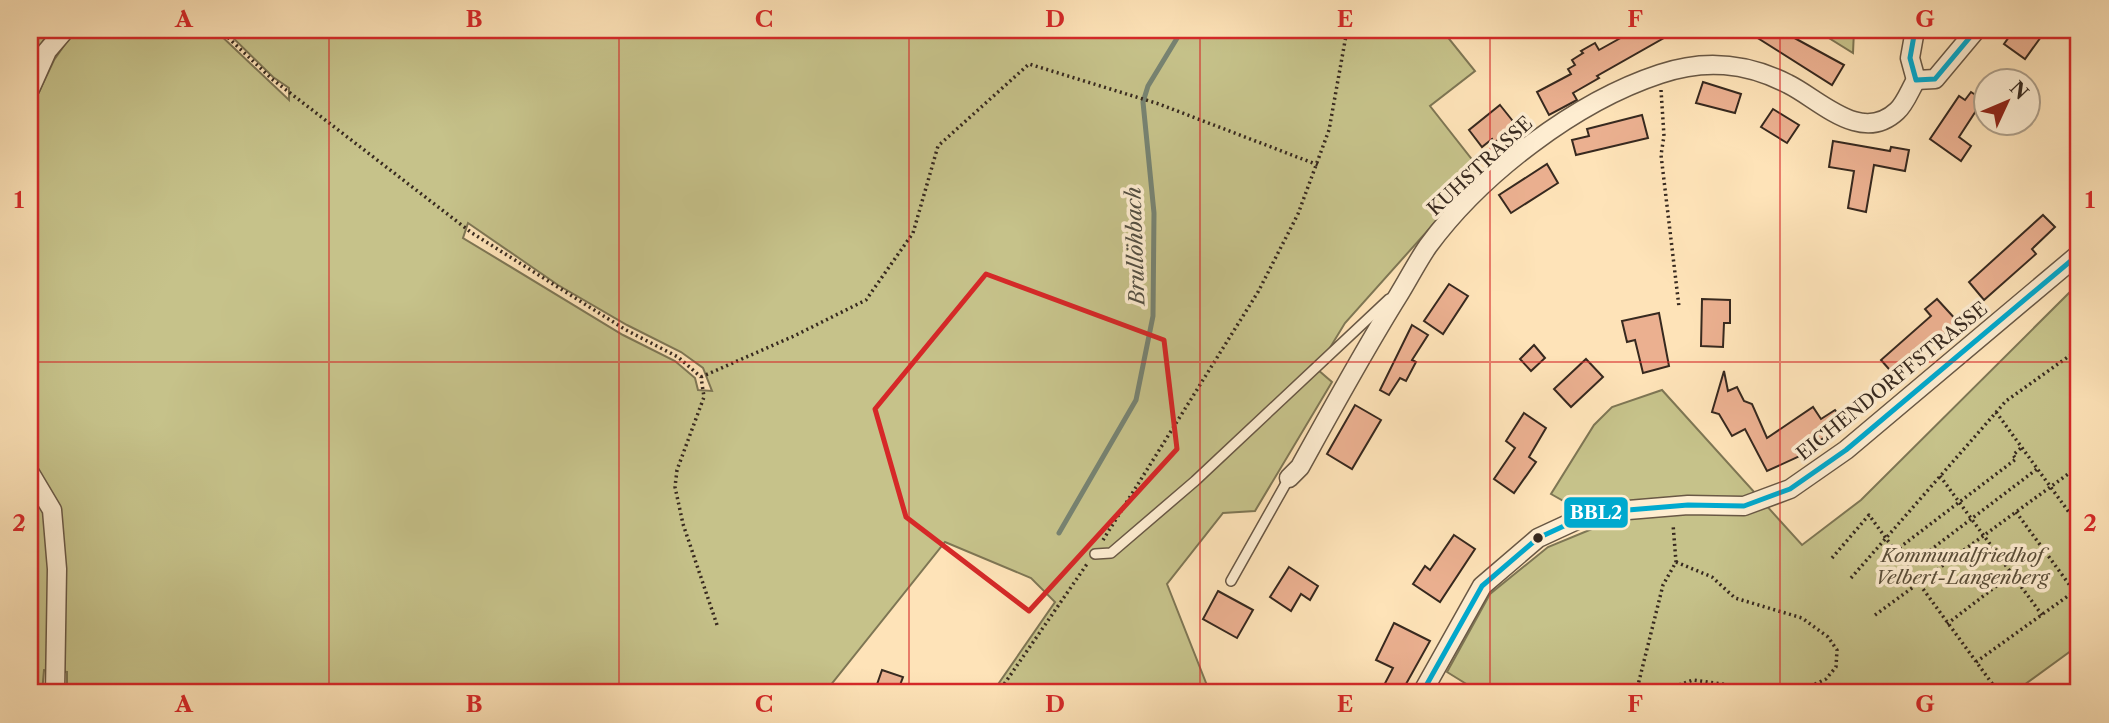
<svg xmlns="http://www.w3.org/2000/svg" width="2109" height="723" font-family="'Libre Caslon Text',serif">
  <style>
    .green { fill: #c6c28a; stroke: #7e7654; stroke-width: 2; fill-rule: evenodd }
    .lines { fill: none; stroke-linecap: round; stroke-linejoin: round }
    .stream { stroke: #778372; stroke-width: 5 }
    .building { fill: #ebb090; stroke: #37291f; stroke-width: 2 }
    .service-casing { stroke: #695845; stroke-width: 12 }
    .minor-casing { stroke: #695845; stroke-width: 21 }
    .path { stroke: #37291f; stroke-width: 3.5; stroke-dasharray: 2 3.5; stroke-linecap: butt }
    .service { stroke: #feedd1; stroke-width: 9 }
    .minor { stroke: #feedd1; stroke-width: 18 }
    .bus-1-casing { stroke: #feedd1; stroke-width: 10 }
    .bus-1 { stroke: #00a9ce; stroke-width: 5 }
    .marked { fill: none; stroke: #d62828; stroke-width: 5; stroke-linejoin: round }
    .grid { fill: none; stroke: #d62828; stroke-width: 2; stroke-opacity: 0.55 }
    .bus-dot { fill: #37291f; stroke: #feedd1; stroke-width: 2.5 }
    .labels { text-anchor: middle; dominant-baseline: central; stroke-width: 7; stroke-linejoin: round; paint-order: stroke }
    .street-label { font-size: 19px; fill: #37291f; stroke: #feedd1 }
    .park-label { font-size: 19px; font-style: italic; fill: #5b4f3a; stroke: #feedd1 }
    .water-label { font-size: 21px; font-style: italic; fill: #524e42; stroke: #feedd1 }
    .line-badge { stroke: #feedd1; stroke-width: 2.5 }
    .badge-label { font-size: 19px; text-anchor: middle; font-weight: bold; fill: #fff }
    .neatline { fill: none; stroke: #d62828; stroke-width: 2.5 }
    .grid-label { font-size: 23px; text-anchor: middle; font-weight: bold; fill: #d62828 }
  </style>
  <rect width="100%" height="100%" fill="#fee3b8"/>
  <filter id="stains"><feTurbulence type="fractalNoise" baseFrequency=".00286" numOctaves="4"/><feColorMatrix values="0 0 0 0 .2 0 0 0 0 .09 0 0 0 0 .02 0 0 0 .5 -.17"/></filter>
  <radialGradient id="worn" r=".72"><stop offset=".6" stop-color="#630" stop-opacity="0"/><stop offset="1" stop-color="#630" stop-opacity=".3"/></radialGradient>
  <g class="green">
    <polygon points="30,30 49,30 30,66"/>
    <path d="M75,30h140l74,70v-12l-16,-11 -48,-47h1217l33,41 -45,35 51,65 -136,152 -28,46 15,13 -77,129 -32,2 -56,71 43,109h-218l63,-91 -24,-24 -86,-36 -115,144 13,7h-776v-21l-23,-2 -2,23h-12v-582l24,-51zM468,223l90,62 69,40 54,27 22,16 9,23 -14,-1 -3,-12 -20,-17 -52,-26 -160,-97z"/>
    <polygon points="1816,30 1854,30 1853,53"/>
    <polygon points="2079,283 2079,645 2013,693 1481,693 1447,672 1490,594 1548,547 1604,524 1551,494 1594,425 1612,407 1662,390 1802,545 1861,500"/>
  </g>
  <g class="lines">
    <polyline class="stream" points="1059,533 1136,400 1153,316 1154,213 1143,102 1148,86 1182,30"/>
  </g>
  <g class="building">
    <polygon points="1635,30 1678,30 1597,76 1599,78 1573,93 1577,100 1549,115 1537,92 1571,74 1568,69 1575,65 1572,60 1583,53 1581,51 1595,43 1599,50"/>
    <polygon points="1745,30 1792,30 1789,35 1844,65 1832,85"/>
    <polygon points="2014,30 2046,30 2025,59 2004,44"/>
    <polygon points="1703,82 1741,94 1735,113 1696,103"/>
    <polygon points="1971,92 1983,100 1959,137 1971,146 1961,161 1930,139 1959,96 1965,100"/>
    <polygon points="1500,105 1516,125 1494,143 1492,139 1482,147 1469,130"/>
    <polygon points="1773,109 1799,125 1787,143 1761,127"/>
    <polygon points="1642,115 1648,138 1576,155 1572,140 1589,136 1587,129"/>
    <polygon points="1833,141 1890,151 1891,147 1909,150 1905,171 1874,165 1866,212 1848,208 1854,171 1829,167"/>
    <polygon points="1547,164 1558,183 1511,213 1499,195"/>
    <polygon points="2043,215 2055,227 2032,249 2036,254 1984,300 1969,282"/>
    <polygon points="1449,284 1468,296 1443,334 1424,321"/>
    <polygon points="1702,299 1730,300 1730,323 1724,323 1723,347 1701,346"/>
    <polygon points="1937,299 1958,322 1896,377 1881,360 1931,316 1925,309"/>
    <polygon points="1659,313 1669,366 1643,373 1635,340 1627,342 1622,321"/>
    <polygon points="1412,325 1428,335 1412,360 1416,362 1406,381 1400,378 1389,395 1380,390"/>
    <polygon points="1534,345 1545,358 1531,371 1520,359"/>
    <polygon points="1586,359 1603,377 1571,407 1554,389"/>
    <polygon points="1724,371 1728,391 1737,387 1744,401 1752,404 1767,438 1813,407 1821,419 1835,410 1844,422 1800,456 1767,471 1745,429 1732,436 1719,414 1712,412"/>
    <polygon points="1355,405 1381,420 1352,469 1327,454"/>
    <polygon points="1524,413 1546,428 1529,457 1536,462 1514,493 1494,479 1515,448 1506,441"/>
    <polygon points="1454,535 1475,549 1440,602 1413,584 1425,566 1430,570"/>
    <polygon points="1289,567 1318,586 1310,600 1301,594 1291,611 1270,597"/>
    <polygon points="1218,591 1253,610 1237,638 1203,619"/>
    <polygon points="1394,623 1430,641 1401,693 1380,693 1393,668 1376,660"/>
    <polygon points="882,670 903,677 897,693 874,693"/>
  </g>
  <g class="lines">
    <defs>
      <g id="service">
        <polyline points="1095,554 1111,553 1195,481 1389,299"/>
        <polyline points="1231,581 1289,478"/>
      </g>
      <g id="minor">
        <polyline points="1915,30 1910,58 1916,80"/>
        <polyline points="1916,80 1935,79 1976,30"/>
        <polyline points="30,89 47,51 65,30"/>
        <polyline points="30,473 52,510 57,569 55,693"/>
        <path d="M1289,478l11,-11c32,-58 63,-115 98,-171 10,-16 19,-34 30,-50 53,-72 147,-144 232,-172 44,-15 85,-12 128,10 31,15 73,61 109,27 8,-7 13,-21 19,-31"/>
        <polyline points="1422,693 1482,586 1538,538 1592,513 1688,505 1744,506 1790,489 1846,450 2079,254"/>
      </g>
    </defs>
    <use href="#service" class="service-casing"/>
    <use href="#minor" class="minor-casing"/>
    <g class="path">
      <polyline points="220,30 272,79 472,233 626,330 678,357 701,377 704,397 677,470 675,487 683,524 717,625"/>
      <polyline points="1661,90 1664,136 1661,155 1679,307"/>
      <polyline points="2072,354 2079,364"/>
      <polyline points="701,377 794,336 866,300 913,233 938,146 1029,64 1159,104 1318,165"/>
      <polyline points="1996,412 2079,526"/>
      <polyline points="1940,476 2042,615"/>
      <polyline points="2016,512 2074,591"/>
      <polyline points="1103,540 1258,292 1298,214 1329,130 1347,30"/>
      <polyline points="1895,551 2016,459 2013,455 2021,448"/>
      <polyline points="1832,558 1869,515 1999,693"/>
      <polyline points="1676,562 1712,577 1735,598 1802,618 1828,637 1837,650 1836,667 1826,679 1800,691 1800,693"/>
      <polyline points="1908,567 2037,469"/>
      <polyline points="1851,578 2006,401 2079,349"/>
      <polyline points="1875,615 2079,466"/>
      <polyline points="1947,624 2012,574"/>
      <polyline points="1976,662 2079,588"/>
      <polyline points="998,693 1087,564"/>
      <polyline points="1636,693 1663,585 1676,562 1673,524"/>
      <polyline points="1636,693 1667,689 1693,680 1788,693"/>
      <polyline points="2063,693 2079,689"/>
    </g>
    <use href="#service" class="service"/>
    <use href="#minor" class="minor"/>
    <defs>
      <g id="bus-1">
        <polyline points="1915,30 1910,58 1916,80 1935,79 1976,30"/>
        <polyline points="1422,693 1482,586 1538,538 1592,513 1688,505 1744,506 1790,489 1846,450 2079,254"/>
      </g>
    </defs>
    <use href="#bus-1" class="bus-1-casing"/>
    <use href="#bus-1" class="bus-1"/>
  </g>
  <path class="marked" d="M986,274l178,66 13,109 -148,162 -123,-94 -31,-108z"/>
  <path class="grid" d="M329,30v663M619,30v663M909,30v663M1200,30v663M1490,30v663M1780,30v663M30,362h2049"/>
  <circle class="bus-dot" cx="1538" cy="538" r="6"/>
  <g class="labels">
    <g class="street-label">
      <text transform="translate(1480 166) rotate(-43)">KUHSTRASSE</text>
      <text transform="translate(1892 381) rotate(-39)">EICHENDORFFSTRASSE</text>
    </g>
    <g class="park-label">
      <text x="1962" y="555">Kommunalfriedhof<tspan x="1962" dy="22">Velbert-Langenberg</tspan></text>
    </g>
    <g class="water-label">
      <text transform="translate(1135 246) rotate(-92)">Brullöhbach</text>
    </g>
  </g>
  <rect class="line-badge" x="1563" y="496" width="66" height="33" rx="7" fill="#00a9ce"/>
  <g class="badge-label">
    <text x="1596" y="519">BBL2</text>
  </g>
  <rect width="2109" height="723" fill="none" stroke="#fee3b8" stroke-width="77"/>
  <g transform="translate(2007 102) rotate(46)"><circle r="33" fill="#feedd1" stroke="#ae9f8a" stroke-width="2"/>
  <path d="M0-5L12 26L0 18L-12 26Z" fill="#8f2418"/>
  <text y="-10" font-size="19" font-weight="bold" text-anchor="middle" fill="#37291f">N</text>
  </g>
  <rect x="38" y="38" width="2032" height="646" class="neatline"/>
  <g class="grid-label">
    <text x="184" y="27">A</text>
    <text x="474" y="27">B</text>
    <text x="764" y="27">C</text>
    <text x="1055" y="27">D</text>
    <text x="1345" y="27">E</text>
    <text x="1635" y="27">F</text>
    <text x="1925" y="27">G</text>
    <text x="19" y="208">1</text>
    <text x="2090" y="208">1</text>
    <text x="19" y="531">2</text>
    <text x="2090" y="531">2</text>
    <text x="184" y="712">A</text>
    <text x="474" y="712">B</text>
    <text x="764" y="712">C</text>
    <text x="1055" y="712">D</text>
    <text x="1345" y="712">E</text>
    <text x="1635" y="712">F</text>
    <text x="1925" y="712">G</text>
  </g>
  <rect width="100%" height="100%" filter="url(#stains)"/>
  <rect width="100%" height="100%" fill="url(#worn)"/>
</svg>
